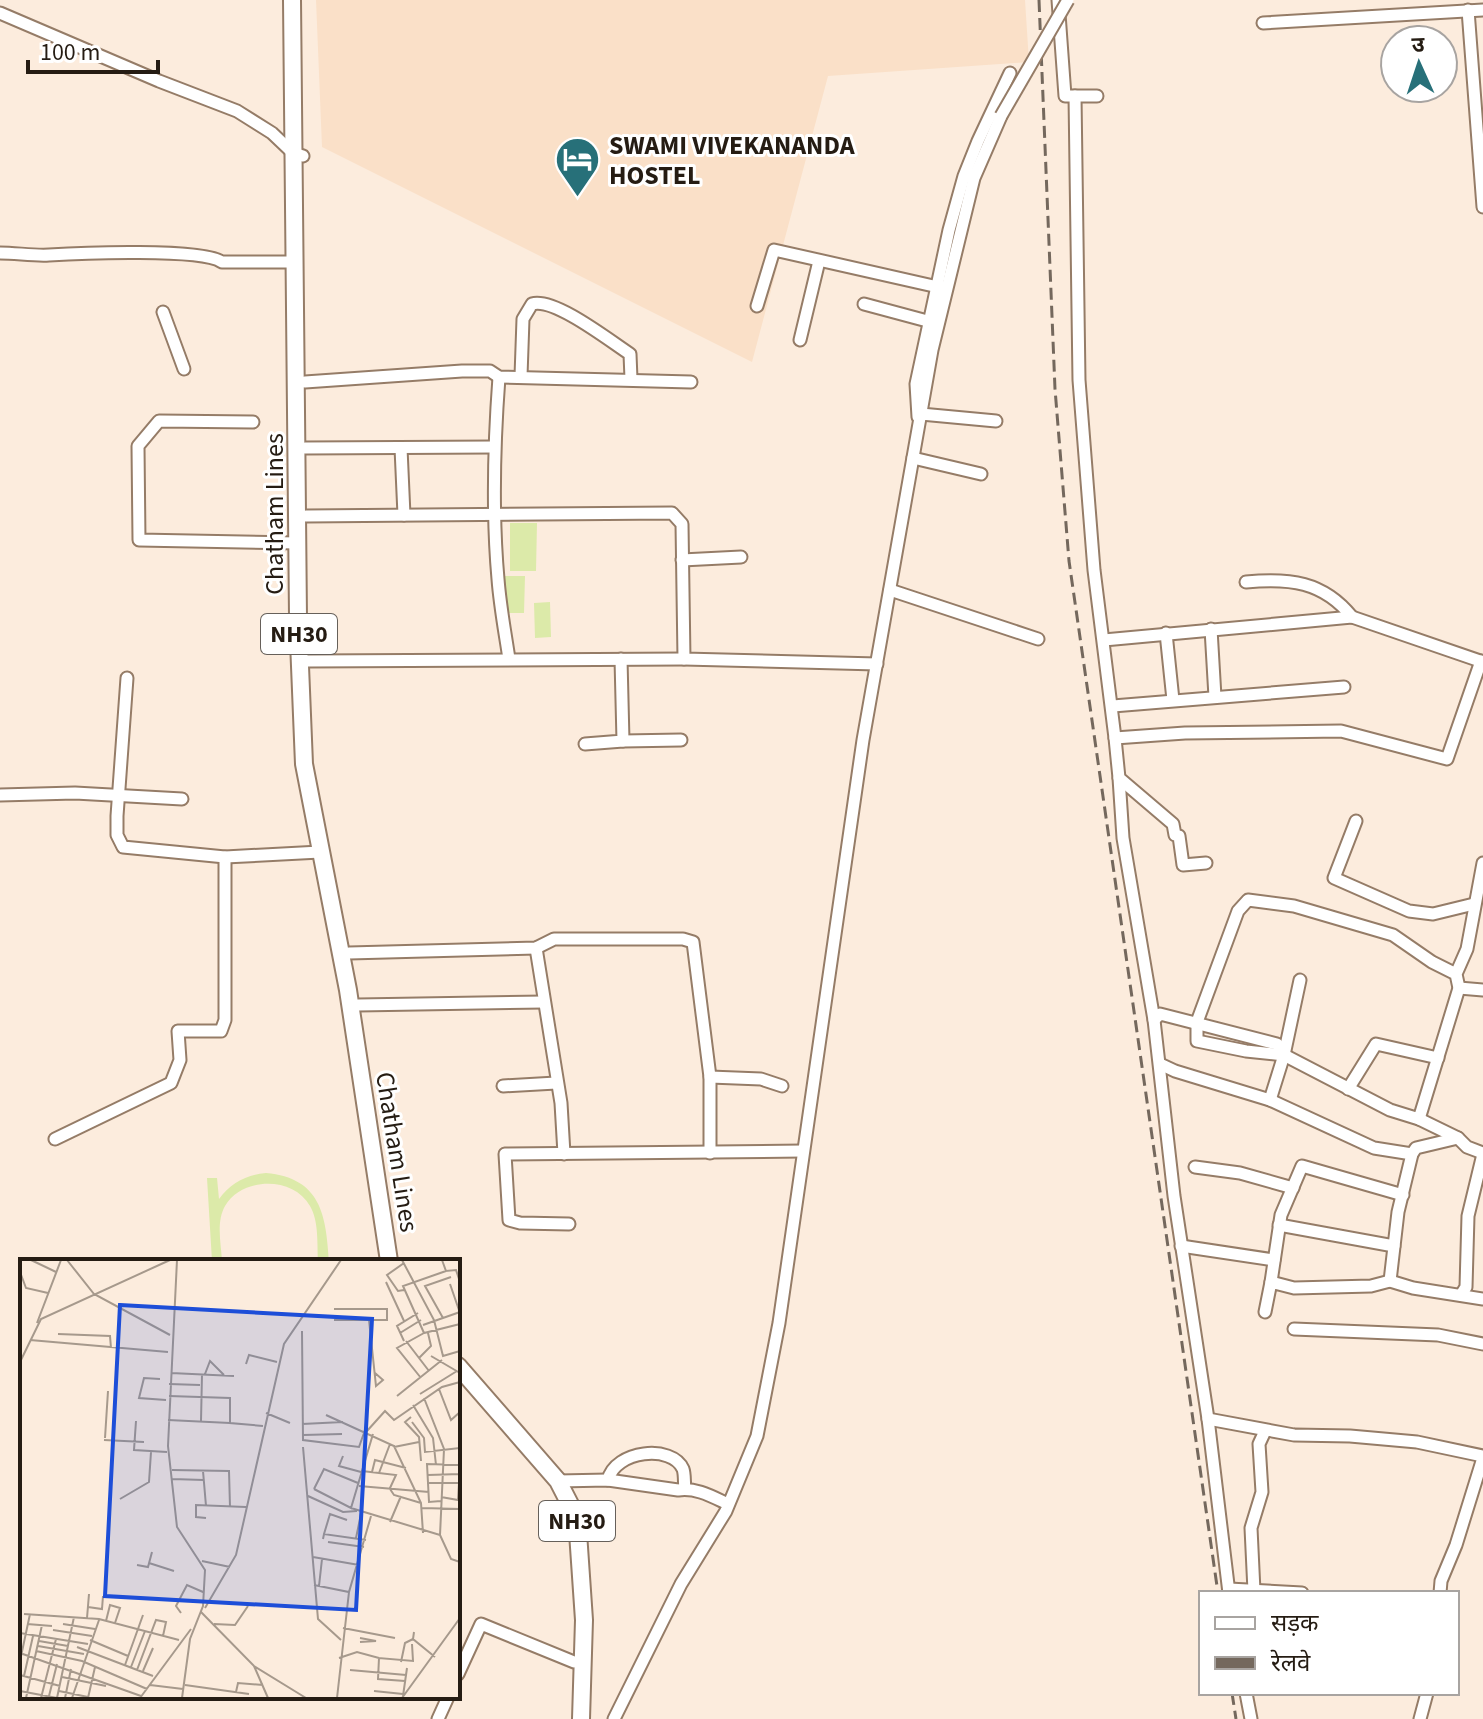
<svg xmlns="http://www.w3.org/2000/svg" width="1483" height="1719" font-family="'Source Sans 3','Noto Sans Devanagari',sans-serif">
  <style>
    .built { fill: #fae0c8 }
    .green { fill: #dceaa9 }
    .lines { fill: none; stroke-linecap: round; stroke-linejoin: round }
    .minor-casing { stroke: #957c67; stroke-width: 15 }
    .highway-casing { stroke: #957c67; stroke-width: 20 }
    .minor { stroke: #fff; stroke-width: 11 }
    .highway { stroke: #fff; stroke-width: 16 }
    .rail { stroke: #74685d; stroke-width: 3; stroke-dasharray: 12 6; stroke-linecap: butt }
    .minor-bridge-casing { stroke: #957c67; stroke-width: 15; stroke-linecap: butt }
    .minor-bridge { stroke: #fff; stroke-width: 11 }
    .labels { text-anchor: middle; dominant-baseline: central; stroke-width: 6; stroke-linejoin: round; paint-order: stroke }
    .shield { fill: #fff; stroke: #66605a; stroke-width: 2 }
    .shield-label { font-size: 24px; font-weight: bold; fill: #251c13 }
    .poi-label { font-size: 26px; font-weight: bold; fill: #251c13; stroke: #fff; text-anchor: start }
    .street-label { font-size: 26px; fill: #251c13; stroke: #fff }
    .inset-road { fill: none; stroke: #a6998c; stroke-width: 2 }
    .view { fill: #1d4ed8; fill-opacity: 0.15; stroke: #1d4ed8; stroke-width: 4 }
    .inset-edge { fill: none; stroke: #251c13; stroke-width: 4 }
  </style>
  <rect width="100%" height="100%" fill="#fcecdd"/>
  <polygon class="built" points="316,0 1025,0 1029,62 828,76 752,362 322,147"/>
  <g class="green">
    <polygon points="510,523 537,523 536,571 510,571"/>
    <polygon points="504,576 525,576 524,613 503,613"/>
    <polygon points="550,602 551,637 535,638 534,603"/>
    <path d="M266,1173c55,5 60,42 63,88h-11c-1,-17 1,-40 -8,-55 -17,-30 -68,-29 -85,0 -9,16 -4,37 -3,55h-10l-5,-83h10l2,21c12,-16 27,-24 47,-26z"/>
  </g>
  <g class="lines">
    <defs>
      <g id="minor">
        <polyline points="1058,0 1065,96 1097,96"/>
        <polyline points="1468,10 1483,207"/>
        <polyline points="0,13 159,81 237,111 272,133 293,153 303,156"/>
        <polyline points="1263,23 1483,10"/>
        <polyline points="1075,96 1079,380 1094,570 1115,738 1185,733 1341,731 1447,759 1481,661"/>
        <path d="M0,253c16,0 34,3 49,2 30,-2 153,-7 173,7h73"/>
        <polyline points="864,304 931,322"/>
        <polyline points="757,306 774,250 938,287"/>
        <polyline points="163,312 184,369"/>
        <polyline points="800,340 819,261"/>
        <path d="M521,376l2,-57 9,-15c22,-7 78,37 98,50l1,25"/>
        <path d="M499,377c-5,67 -7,135 -1,202 2,27 7,53 11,80"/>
        <polyline points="305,382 462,371 490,371 499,377 691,382"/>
        <polyline points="921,414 996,421"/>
        <polyline points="918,417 916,384 949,230 964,176 978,141 1010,73"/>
        <polyline points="253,422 159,421 138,446 139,540 298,543"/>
        <polyline points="305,448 494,447"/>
        <polyline points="401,448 404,515"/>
        <polyline points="913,458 981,474"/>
        <polyline points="306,516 672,513 682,524 684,659 877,664"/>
        <polyline points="682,560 741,557"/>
        <path d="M1246,582c43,-4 77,-1 106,35"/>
        <polyline points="890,590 1038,639"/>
        <polyline points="1211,629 1215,697"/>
        <polyline points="1166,633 1173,700"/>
        <polyline points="1104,640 1352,617 1483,662"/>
        <polyline points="308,661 684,659"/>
        <polyline points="127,678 117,816 117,835 123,847 225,857 320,852"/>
        <polyline points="1113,706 1344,687"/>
        <polyline points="1115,738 1119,778 1173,824 1175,835 1179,836 1183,865 1206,863"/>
        <polyline points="623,741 681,740"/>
        <polyline points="585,744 623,741 621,659"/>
        <polyline points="1119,778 1123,838 1154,1020 1174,1196 1208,1419 1229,1593"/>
        <polyline points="0,795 75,793 182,799"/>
        <polyline points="1356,821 1334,878 1409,911 1433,914 1474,904"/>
        <polyline points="536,948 561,1103 564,1154"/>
        <polyline points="349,953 536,948 554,939 683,939 693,942 710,1077 710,1153"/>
        <polyline points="1456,974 1432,962 1393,935 1294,906 1248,900 1238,911 1197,1022 1197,1041 1246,1051 1284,1055 1390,1110 1419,1119 1459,988 1456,974 1467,949 1483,863"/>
        <polyline points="1459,988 1483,990"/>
        <polyline points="358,1005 544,1002"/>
        <polyline points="1154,1020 1160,1014 1277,1044 1284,1055"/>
        <polyline points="1160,1064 1175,1071 1270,1100 1374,1148 1412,1154"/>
        <polyline points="710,1077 761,1079 782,1086"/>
        <polyline points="503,1086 556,1083"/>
        <polyline points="1348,1089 1376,1044 1438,1058"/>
        <polyline points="1270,1100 1284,1055 1300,980"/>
        <polyline points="1419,1119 1458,1138 1467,1147 1483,1153"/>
        <polyline points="55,1139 171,1083 180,1060 178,1031 221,1031 225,1020 225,857"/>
        <polyline points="1195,1167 1240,1173 1293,1188"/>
        <polyline points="569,1224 520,1223 509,1220 505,1154 803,1151"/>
        <polyline points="1279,1225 1394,1246"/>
        <polyline points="1181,1246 1274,1260"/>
        <polyline points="1390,1281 1398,1212 1412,1154 1416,1148 1458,1138"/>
        <polyline points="1271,1282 1281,1215 1302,1166 1403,1195"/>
        <polyline points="1461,1295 1466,1287 1468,1216 1483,1154"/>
        <polyline points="1265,1312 1271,1282 1294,1288 1371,1286 1390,1281 1413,1288 1483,1299"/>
        <polyline points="1294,1329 1438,1335 1483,1344"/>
        <polyline points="1208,1419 1294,1435 1350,1436 1417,1442 1483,1456"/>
        <path d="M608,1480c7,-30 64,-36 75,-11 2,5 1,14 2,20"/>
        <path d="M558,1481l50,-1 70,10c18,-3 35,7 50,14"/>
        <polyline points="1229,1589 1302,1593"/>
        <polyline points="1254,1591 1251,1528 1262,1492 1259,1444 1265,1431"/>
        <polyline points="1440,1593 1441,1581 1456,1545 1483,1458"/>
        <polyline points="458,1674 481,1624 574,1662"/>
        <polyline points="1246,1693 1251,1719"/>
        <polyline points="438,1719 448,1697"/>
        <polyline points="614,1719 681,1584 726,1511 757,1436 779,1323 863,740 932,350 974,178 1001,116"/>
        <polyline points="1420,1719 1427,1693"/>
      </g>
      <g id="highway">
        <polyline points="292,0 298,617 304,764 348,990 389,1261"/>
        <polyline points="458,1366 558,1481 577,1518 584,1620 581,1719"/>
      </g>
    </defs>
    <use href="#minor" class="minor-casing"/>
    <use href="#highway" class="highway-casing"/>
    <use href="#minor" class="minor"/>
    <use href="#highway" class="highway"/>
    <g class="rail">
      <polyline points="1039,0 1055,389 1069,561 1218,1593"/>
      <polyline points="1232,1693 1236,1719"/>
    </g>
    <defs>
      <polyline id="minor-bridge" points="1001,116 1068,0"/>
    </defs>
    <use href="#minor-bridge" class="minor-bridge-casing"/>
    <use href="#minor-bridge" class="minor-bridge"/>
  </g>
  <defs>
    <symbol id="hotel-pin" viewBox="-11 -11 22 30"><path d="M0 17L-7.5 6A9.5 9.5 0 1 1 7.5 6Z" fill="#277079" stroke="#fff"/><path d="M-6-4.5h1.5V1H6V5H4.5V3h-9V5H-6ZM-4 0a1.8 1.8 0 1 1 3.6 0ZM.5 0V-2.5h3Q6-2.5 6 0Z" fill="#fff"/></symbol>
  </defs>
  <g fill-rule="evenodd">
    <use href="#hotel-pin" x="552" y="134" width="51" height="69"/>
  </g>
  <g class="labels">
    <g class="shield">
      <rect x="261" y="614" width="76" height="40" rx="6"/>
      <rect x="539" y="1501" width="76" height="40" rx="6"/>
    </g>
    <g class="shield-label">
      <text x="299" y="634">NH30</text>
      <text x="577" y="1521">NH30</text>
    </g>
    <g class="poi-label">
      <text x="609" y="145">SWAMI VIVEKANANDA<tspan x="609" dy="30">HOSTEL</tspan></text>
    </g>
    <g class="street-label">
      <text transform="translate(274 514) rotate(-90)">Chatham Lines</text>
      <text transform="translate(397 1152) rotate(81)">Chatham Lines</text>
    </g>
  </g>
  <g transform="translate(20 1259)">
    <rect width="440" height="440" fill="#fcecdd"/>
    <path class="inset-road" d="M11,1l25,12M47,1l27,34 76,41M157,1l-9,186 9,81 28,43 -2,36 -13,33 -8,59M382,1l32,60 9,36 17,-5M422,1l4,11 10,-1 4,12M384,4l-17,12 11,16 6,-1M426,12l-43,15 21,47 36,-9M0,13l6,16 22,5M366,23l18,39M430,25l10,29M314,50h53v11h-53M423,59l-18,-32 26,-9M349,61l7,66 7,-6 -8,-7M17,64l24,-63M403,66l37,-13M282,72l1,109 56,7 6,-17M380,74l21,-13M38,75l52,2 1,12M10,81l138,12M384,82l-7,-15 21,-13M386,82l23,30M411,97l29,17M399,99l12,-12 -3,-13M0,103l21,-43 129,-59M226,105l3,-9 28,7M151,114l63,3M185,115l5,-13 14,14M401,119l-24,-30 27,-15M140,120l-16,-1 -5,20 27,2M149,125l31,1M419,130l12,31 9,-8M400,135l37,-23M149,137l61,2v25l33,3M377,137l45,-36M404,139l20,51 -4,86 11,24 9,3M393,146l20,33 3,27M246,154l24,10M306,156l68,31 27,57 2,30M391,158l-6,5 14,15 2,24M148,161l62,3M116,162l-2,29 33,2M181,162l1,-47M392,163l12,16 1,14 35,-4M282,165l41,-2M347,172l18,-20 9,9 48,-33 18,-5M283,176l39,-1M85,179l3,-47M84,181l40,2M283,188l15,172 23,21M374,188l25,-5M323,197l-4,10 22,6M152,211l57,1 1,36M183,212l3,35M342,212l34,4 -6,13M352,213l3,-12 31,8M359,214l11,-29M408,216l32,-1M152,220l32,1M409,224h30M339,227l70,6M294,230l37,19 22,-74M294,230l10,-20 34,14M370,230l4,6 27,8M288,237l35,16 14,-1M421,238l17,3 2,-35M100,240l29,-17 2,-30M421,242l-12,1 -2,-38 33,1M331,249l89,27M402,249l38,1M186,259l-10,-1v-12l50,2M370,263l11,-26M304,275l6,-20 17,6M336,279l5,-24M303,280l1,-5 42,6M308,283l36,5M293,298l46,8M182,302l28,6M129,304l25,8M117,306l11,2 4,-15M294,326l35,7 22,-76M299,327l3,-27M68,348l14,2 1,-13M185,349l31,-53 48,-211 57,-84M181,353l53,54 52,32M161,354l-5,-7 11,-21 16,7M4,355l75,5 80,21M67,359l2,-24M86,362l4,-16 10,3 -5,15M7,365l25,2M43,365l32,5M194,365l21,1 13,-19M323,369l52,10M33,371l39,6M394,373l-1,7 22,18M0,374l68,11M70,381l38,16M19,382l29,5M340,383l16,-1 -16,-3M18,387l46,8M57,388l76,29M16,392l46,10 65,28M0,394l121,43M319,399l18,-6 22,6M0,402l10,-47M381,403l4,-19 8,-4M105,406l18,-50M234,407l14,32M111,408l14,-36M117,411l19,-50 10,2 -3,14M330,411l56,5M123,412l10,-23M0,416l40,11M4,417l9,-40M42,418l44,9M385,422l-27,-2 1,-21 34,3 -1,-17M130,426l33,4M165,426l64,9M0,432l37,7M39,432l29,6M354,432l29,3M216,433l2,-9 25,2M29,437l8,-32M383,437l4,-28M6,439l16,-73M21,439l15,-59M37,439l17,-81M45,439l6,-29M52,439l27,-78M68,439l7,-31M120,439l51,-69M317,439l12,-106M382,439l58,-80"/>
    <path class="view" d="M100,46l252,14 -16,291 -251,-14z"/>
    <rect width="440" height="440" class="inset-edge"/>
  </g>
  <rect x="1199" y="1591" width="260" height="104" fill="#ffffff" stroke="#a8a4a1" stroke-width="2"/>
  <rect x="1215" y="1617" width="40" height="12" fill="#ffffff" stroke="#a8a4a1" stroke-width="2"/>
  <text x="1271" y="1631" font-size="24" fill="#251c13">सड़क</text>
  <rect x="1215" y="1657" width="40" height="12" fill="#74685d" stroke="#a8a4a1" stroke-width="2"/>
  <text x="1271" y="1671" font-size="24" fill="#251c13">रेलवे</text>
  <g transform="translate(1419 64) rotate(357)"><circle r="38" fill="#ffffff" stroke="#a8a4a1" stroke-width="2"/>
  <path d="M0-6L14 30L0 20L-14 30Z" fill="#277079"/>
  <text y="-12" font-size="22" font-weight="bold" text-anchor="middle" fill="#251c13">उ</text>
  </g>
  <path d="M28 60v12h130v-12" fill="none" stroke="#251c13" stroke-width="4"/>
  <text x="40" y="60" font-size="24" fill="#251c13" stroke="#ffffff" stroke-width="6" paint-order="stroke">100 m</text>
</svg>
